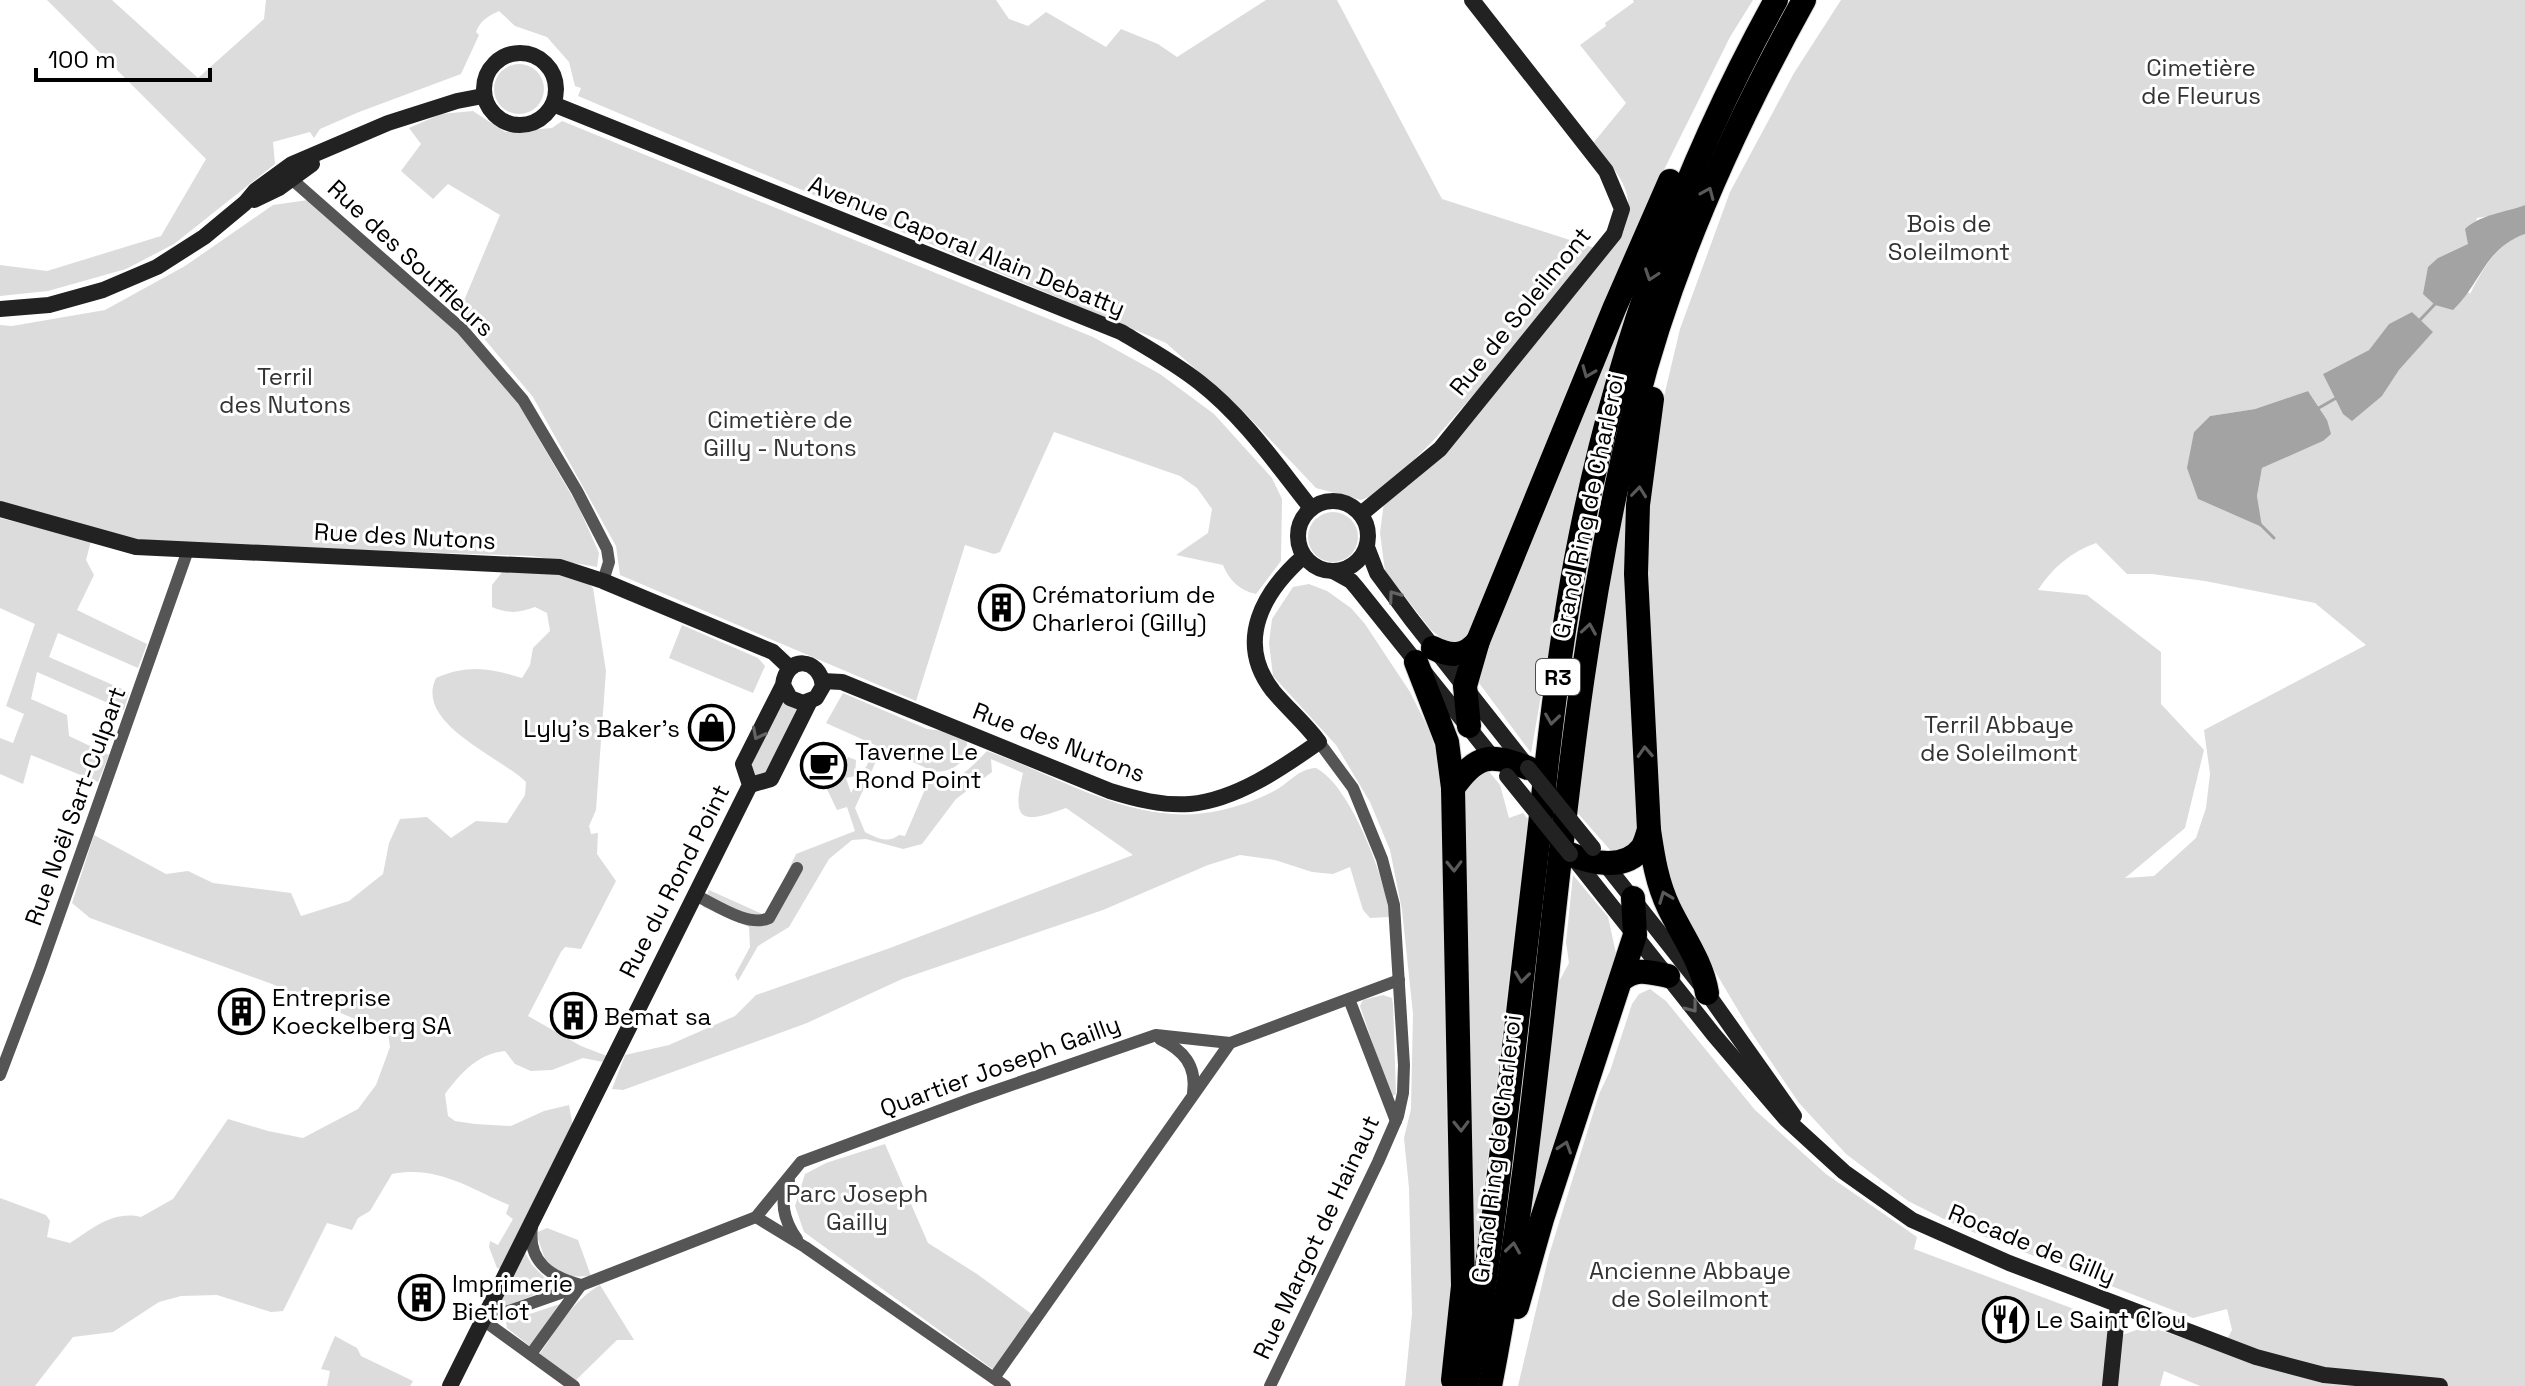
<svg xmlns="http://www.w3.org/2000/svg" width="2525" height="1386" font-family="'Space Grotesk',sans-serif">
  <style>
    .green { fill: #dcdcdc; fill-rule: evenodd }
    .water { fill: #a3a3a3 }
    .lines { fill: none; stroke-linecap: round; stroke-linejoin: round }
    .stream { stroke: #a3a3a3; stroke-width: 3 }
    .highway-casing { stroke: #dbdbdb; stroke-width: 26 }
    .street { stroke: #555; stroke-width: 12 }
    .secondary { stroke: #222; stroke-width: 16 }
    .highway { stroke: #000; stroke-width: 24 }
    .secondary-bridge { stroke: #222; stroke-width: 16 }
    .oneway { stroke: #595959 }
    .oneway2 { stroke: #646464 }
    .labels { text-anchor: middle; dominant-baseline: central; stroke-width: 6; stroke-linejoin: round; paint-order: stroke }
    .shield { fill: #fff; stroke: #4c4c4c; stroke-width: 2 }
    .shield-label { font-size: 22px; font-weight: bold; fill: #000 }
    .park-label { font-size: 24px; fill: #333; stroke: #fff }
    .street-label { font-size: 24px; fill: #000; stroke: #fff }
    .poi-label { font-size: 24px; fill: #000; stroke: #fff; text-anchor: start }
  </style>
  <rect width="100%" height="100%" fill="#fff"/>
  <g class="green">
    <path d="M47,0h65l86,78 66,-59 2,-19h730l13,19 19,7 18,-14 60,35 15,-18 37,15 19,13 89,-57h71l105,199 159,51 -169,192 -51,50 -20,8 -45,-12 -73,-77 -77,-68 -588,-247 3,-8 -6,-2 -6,-24 -22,-25 -32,-11 -16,-15c-11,5 -19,10 -23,21l3,3 -18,39 -102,38 -39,17 -6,9 -4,-6 -37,10 2,22 -101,80 -48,25 -78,22 -48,5v-31l47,6 114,-35 45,-77z"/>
    <path d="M1633,0h120l-23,37 -81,163 -66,150 -117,293 -21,-2 -14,-11 -46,-59 -5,-38 5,-39 54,-34 184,-227c16,-42 -6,-58 -29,-91l32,-39 -46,-58 26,-19 -1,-3 29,-21z"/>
    <path d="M1841,0h684v205l-23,9 -25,4 -8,26 -31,14 32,36c14,-27 25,-49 55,-60v1152h-325l-36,-15 -4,15h-45l7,-51 26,-9 73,25 11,-21 -5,-21 -34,9 -233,-91 -52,-26 -62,-47 -47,-51 -48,-71 -70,-118 -17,-47 -6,-57 -11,-285 14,-116 19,-80 50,-137 64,-119zM2412,312l20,21 -33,37 -17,26 -59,-22 46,-24 20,-26zM2308,391l19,29 -4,21 -61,27 -5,28 4,30 -63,-27 -4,-67 16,-16 45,-7zM2096,543l31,31h25l53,7 110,22 51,42 -162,85 6,44 -4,34 -10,30 -42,38 -29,2 60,-50 19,-78 -43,-46v-52l-74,-57 -49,-5c14,-22 33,-38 58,-47z"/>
    <circle cx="519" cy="89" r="25"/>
    <path d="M473,111l32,21 47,-4 10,-7 531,216 67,37 54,40 58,64 10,21 -1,62 -25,33c-16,-3 -27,-14 -33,-29l-47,-10 32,-22 4,-24 -15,-21 -17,-12 -126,-44 -54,120 -6,2 -29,-9 -49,156 -296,-126 -4,-29 -83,-149 -73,-87 40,-95 -52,-31 -15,15 -32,-28 20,-27 -12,-16 32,-14z"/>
    <polygon points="308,200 460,332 519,405 579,508 599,553 597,567 532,556 192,544 127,538 0,501 0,325 12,326 105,310 185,266 273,205"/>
    <polygon points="1626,317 1596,415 1568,541 1531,753 1476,679 1616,323"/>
    <polygon points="1634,456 1641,835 1624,854 1611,851 1575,810 1611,563"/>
    <circle cx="1333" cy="537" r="25"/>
    <polygon points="0,518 91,541 86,560 94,575 77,610 147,644 138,668 58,633 49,657 129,692 124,710 37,672 31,699 67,715 69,736 109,755 98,782 31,755 23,784 0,774 0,738 13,743 24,714 6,706 35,624 0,608"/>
    <path d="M503,571l78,5 12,12 13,83 -10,139 -7,16 2,8 7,-1 -1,21 19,27 -35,68 -16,-2 -4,5 -33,64 53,30 26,10 -4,6 -20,-4 -31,12 -21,1 -16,-7 -10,-13c-28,3 -44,22 -60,43l3,22 7,5 20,3 36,2 33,-15 25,-6 4,22 -70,142 -6,-1 -8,-21 1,-6 8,4 15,-26 -7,-5 3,-9c-40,-17 -72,-40 -117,-31l-22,37 -12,7 -6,12 -25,-7 -44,88 -12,1 -54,-17 -36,1 -22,6 -46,30 -40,5 -38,49h-35v-188l46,17 4,6 -3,16 23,6c22,-14 43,-33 71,-26l32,-18 55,-80 40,12 35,7 55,-29 18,-24 14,-38 -2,-14 -116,-49 -182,-66 -18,-15 22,-68 72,39 22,-3 25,12 78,10 10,23 48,-15 34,-27 6,-31 11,-24 27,-2 24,21 25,-17 31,2 18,-28 1,-13c-27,-26 -112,-59 -90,-104 32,-14 54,-10 86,0l8,-13 3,-17 17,-17 -3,-18 -12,-6c-16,6 -27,7 -43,0v-22z"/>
    <polygon points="1309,584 1327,591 1351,608 1365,624 1410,692 1430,732 1441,768 1447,923 1444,975 1447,1140 1456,1291 1445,1386 1405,1386 1412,1314 1409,1188 1404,1138 1411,1109 1413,1014 1402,910 1390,850 1370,802 1336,745 1273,676 1269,643 1272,619 1293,587"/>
    <polygon points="682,625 758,658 765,666 753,693 669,658"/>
    <path d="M843,693l84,36 17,2 23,11c1,20 -14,30 -32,30l-109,-49z"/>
    <polygon points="784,701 800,709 765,773 753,776 751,769 753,759"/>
    <path d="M987,751c76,26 150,79 235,59 17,-4 36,-10 52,-19 16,-8 23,-22 42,-23 35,18 69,110 74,149l-20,1 -7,-8 -13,-43 -17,7 -21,-2 -37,-12 -35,-5 -32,10 -105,45 -201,69 -95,44 -184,67 -11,-1 13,-34 44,-10 66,-29 21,-21 134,-47 243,-93 -67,-47c-44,16 -55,15 -43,-35l-32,-14 1,13 -36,27 -34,45 -19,5 -37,-10 -14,1 -23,19 -40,68 -31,19 -20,35 -3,-6 15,-28 -1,-20 -46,-20 6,-17 58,26 29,-62 59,-23 -8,-24 -10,3 -13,-27 12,-4 -1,-4 7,-2 6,-16 8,3 -1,16 -9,2 5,15 20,-35 6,1 -22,49 10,24c12,6 23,12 34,3l6,1 24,-56c29,4 38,-9 58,-29z"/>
    <polygon points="1486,768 1500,785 1509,818 1523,813 1528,819 1472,1289 1463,792"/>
    <polygon points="1573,875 1608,917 1617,958 1524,1259 1556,987 1569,963 1566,942"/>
    <polygon points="1650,989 1666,1001 1755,1110 1826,1174 1917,1237 1914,1249 2106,1321 2108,1329 2103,1386 1518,1386 1549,1255 1599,1094 1610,1071 1632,1004 1639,994"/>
    <polygon points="1383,995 1392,998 1393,1004 1396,1094 1391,1097 1360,1006 1363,1000"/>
    <polygon points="885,1144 928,1243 977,1274 1037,1318 998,1373 804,1232 795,1206 805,1174 826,1163"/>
    <path d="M547,1228l31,12 13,36c-39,2 -41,-2 -53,-37l-7,-4z"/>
    <polygon points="523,1249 532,1265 549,1282 547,1290 506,1306 498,1304"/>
    <path d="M600,1285l34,55h-17l-41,40 -37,-25c18,-26 33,-54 61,-70z"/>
    <path d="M560,1304c-6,16 -20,27 -29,43l-24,-19 -1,-6z"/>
    <polygon points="335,1336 357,1348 361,1356 413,1381 410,1386 327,1386 330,1371 321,1369"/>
  </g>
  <g class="water">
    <path d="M2525,205v29c-41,15 -43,48 -72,76l-18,-5 -12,-11 5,-27 10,-9 30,-14 -3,-15c16,-15 39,-16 60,-24z"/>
    <polygon points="2412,312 2433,332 2399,370 2382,396 2352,421 2343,414 2323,374 2369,350 2389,324"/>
    <polygon points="2308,391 2327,420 2331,434 2323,441 2262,468 2257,496 2262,527 2198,499 2187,468 2194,432 2210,416 2255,409"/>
  </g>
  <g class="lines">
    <g class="stream">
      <polyline points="2419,321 2436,303"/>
      <polyline points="2317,409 2338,397"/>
      <polyline points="2260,524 2274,538"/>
    </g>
    <defs>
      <g id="highway">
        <path d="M1652,399l-14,106 -2,69 13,256c4,27 8,53 20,78 14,29 33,54 38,85"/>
        <path d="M1433,648c18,9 32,9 45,-7"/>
        <polyline points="1416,662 1447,742 1453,788 1463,1286 1453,1380"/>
        <polyline points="1469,726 1465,686 1478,641 1614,309 1670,181"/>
        <path d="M1453,788c24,-34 37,-35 75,-20"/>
        <path d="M1570,854c21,9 55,17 72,-6 3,-4 5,-13 7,-18"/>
        <path d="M1621,980c15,-13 28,-8 47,-4"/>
        <polyline points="1517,1307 1542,1219 1635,935 1633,898"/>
        <path d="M1466,1386c19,-89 29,-180 40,-270 11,-100 23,-200 35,-300 9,-86 19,-172 35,-257 37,-196 103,-384 200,-559"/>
        <path d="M1490,1386c64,-325 63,-660 146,-982 36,-142 97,-276 168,-404"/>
      </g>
    </defs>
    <use href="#highway" class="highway-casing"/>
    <g class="street">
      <polyline points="295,177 296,183 462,329 523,400 577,491 607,549 609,562 603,581"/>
      <path d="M695,895c20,9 53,33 74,23l28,-50"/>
      <polyline points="1349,999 1396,1121"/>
      <path d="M1160,1039c23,11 37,26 33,54"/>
      <polyline points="0,1075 40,969 188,550"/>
      <path d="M789,1181c-10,20 -5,40 8,58"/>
      <polyline points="756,1217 805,1247 1005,1386"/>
      <polyline points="483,1320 569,1290 756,1217 801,1162 971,1099 1156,1035 1230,1043 1399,980"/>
      <polyline points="483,1320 574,1386"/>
      <path d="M531,1354l50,-69c-30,-8 -54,-23 -49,-58"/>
      <polyline points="994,1378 1230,1043"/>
      <polyline points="1270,1386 1378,1162 1398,1116 1403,1093 1404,1065 1394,905 1382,859 1353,788 1319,742"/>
    </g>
    <g class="secondary">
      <circle cx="520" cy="89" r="36"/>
      <path d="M553,104l568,228c27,16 54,31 78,50 45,35 77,82 112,126"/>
      <polyline points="254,200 279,188 312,164"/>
      <polyline points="0,309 49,305 103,290 157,267 204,237 245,203 255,191 292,164 388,123 457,101 483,96"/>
      <circle cx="1333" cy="536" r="35"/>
      <polyline points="0,509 136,547 560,567 603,581 773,652 790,668"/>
      <polyline points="1361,514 1440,449 1614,234 1622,209 1606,171 1472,0"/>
      <polyline points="1367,547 1377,573 1411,619 1527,766"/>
      <polyline points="1333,571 1351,581 1357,588 1497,763"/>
      <path d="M822,681l20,1 268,109c26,8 52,15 80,13 46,-4 92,-36 129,-62 -14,-19 -31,-33 -46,-51 -39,-50 -9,-100 31,-135"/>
      <polyline points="750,785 771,779 810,701"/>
      <polyline points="1572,856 1714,1035 1786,1119 1844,1172 1912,1220 2009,1263 2256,1357 2324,1375 2440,1386"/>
      <polyline points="1602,860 1707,993 1794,1116"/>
      <path d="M450,1386l300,-601 -7,-21 40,-79c3,-30 37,-28 40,1l-7,12 -13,5 -13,-5 -7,-13"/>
      <polyline points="2110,1386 2118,1305"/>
    </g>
    <use href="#highway" class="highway"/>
    <g class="secondary-bridge">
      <polyline points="1528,768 1593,848"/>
      <polyline points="1507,776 1570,854"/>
    </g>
  </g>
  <defs><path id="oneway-chevron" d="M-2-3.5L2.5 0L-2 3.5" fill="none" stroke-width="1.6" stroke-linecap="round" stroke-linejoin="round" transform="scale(2)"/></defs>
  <g class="oneway">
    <use href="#oneway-chevron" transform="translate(1708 193) rotate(-67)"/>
    <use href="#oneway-chevron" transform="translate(1651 275) rotate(109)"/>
    <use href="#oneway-chevron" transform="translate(1588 372) rotate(112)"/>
    <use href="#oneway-chevron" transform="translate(1639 492) rotate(-84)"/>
    <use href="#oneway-chevron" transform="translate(1589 629) rotate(-81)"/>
    <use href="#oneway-chevron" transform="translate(1552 719) rotate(98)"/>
    <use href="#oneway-chevron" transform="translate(1645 752) rotate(-93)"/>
    <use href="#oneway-chevron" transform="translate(1454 866) rotate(89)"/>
    <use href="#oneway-chevron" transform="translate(1665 897) rotate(-111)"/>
    <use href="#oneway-chevron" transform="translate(1522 977) rotate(97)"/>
    <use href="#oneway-chevron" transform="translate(1461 1126) rotate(89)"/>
    <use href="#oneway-chevron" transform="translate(1565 1147) rotate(-72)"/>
    <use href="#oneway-chevron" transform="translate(1513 1248) rotate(-82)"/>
  </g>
  <g class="oneway2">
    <use href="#oneway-chevron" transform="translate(1394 596) rotate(-126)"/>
    <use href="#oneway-chevron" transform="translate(758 734) rotate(117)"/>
    <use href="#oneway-chevron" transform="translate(1692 1007) rotate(52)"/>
  </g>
  <defs>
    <symbol id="building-ring" viewBox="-11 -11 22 22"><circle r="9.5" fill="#fff" stroke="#000" stroke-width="1.5"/><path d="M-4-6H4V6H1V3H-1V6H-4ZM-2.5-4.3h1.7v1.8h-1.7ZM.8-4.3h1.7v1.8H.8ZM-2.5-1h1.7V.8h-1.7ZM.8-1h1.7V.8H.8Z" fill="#000"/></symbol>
    <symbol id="shop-ring" viewBox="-11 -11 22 22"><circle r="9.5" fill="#fff" stroke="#000" stroke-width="1.5"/><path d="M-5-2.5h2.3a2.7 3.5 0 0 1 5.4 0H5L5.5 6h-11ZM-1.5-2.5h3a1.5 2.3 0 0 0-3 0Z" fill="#000"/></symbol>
    <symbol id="cafe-ring" viewBox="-11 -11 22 22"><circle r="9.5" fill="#fff" stroke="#000" stroke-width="1.5"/><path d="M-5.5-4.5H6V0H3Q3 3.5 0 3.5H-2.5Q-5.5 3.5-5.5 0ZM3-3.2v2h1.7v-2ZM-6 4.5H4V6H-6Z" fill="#000"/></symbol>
    <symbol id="restaurant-ring" viewBox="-11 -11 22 22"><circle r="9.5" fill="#fff" stroke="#000" stroke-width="1.5"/><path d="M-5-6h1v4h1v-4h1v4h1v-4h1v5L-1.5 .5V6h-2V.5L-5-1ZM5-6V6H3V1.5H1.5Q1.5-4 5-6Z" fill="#000"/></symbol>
  </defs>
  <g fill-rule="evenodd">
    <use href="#building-ring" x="976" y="582" width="51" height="51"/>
    <use href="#shop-ring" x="686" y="702" width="51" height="51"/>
    <use href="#cafe-ring" x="798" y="740" width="51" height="51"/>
    <use href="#building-ring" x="216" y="986" width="51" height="51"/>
    <use href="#building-ring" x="548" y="990" width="51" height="51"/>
    <use href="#building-ring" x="396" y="1272" width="51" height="51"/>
    <use href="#restaurant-ring" x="1980" y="1294" width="51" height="51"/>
  </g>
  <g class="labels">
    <rect class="shield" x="1536" y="659" width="44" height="36" rx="6"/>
    <g class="shield-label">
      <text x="1558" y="677">R3</text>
    </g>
    <g class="park-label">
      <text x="2201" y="67">Cimetière<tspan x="2201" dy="28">de Fleurus</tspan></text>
      <text x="1949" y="223">Bois de<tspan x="1949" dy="28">Soleilmont</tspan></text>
      <text x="285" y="376">Terril<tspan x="285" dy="28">des Nutons</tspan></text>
      <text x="780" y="419">Cimetière de<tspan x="780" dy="28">Gilly - Nutons</tspan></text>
      <text x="1999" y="724">Terril Abbaye<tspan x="1999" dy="28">de Soleilmont</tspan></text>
      <text x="857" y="1193">Parc Joseph<tspan x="857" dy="28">Gailly</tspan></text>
      <text x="1690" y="1270">Ancienne Abbaye<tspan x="1690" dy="28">de Soleilmont</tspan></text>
    </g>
    <g class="street-label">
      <text transform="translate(967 246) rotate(22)">Avenue Caporal Alain Debatty</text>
      <text transform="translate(411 258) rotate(43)">Rue des Souffleurs</text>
      <text transform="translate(1520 311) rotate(-51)">Rue de Soleilmont</text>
      <text transform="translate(1588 506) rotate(-78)">Grand Ring de Charleroi</text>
      <text transform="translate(405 536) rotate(3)">Rue des Nutons</text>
      <text transform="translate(1059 742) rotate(21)">Rue des Nutons</text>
      <text transform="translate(75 806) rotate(-70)">Rue Noël Sart-Culpart</text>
      <text transform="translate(674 881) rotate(-63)">Rue du Rond Point</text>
      <text transform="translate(1000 1066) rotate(-20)">Quartier Joseph Gailly</text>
      <text transform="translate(1496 1149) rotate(-83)">Grand Ring de Charleroi</text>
      <text transform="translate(1316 1237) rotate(-65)">Rue Margot de Hainaut</text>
      <text transform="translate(2032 1244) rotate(22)">Rocade de Gilly</text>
    </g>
    <g class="poi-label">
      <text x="1032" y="594">Crématorium de<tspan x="1032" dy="28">Charleroi (Gilly)</tspan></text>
      <text x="680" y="728" text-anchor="end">Lyly's Baker's</text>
      <text x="855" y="751">Taverne Le<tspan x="855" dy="28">Rond Point</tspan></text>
      <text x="272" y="997">Entreprise<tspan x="272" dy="28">Koeckelberg SA</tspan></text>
      <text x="604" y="1016">Bemat sa</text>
      <text x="452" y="1283">Imprimerie<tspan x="452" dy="28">Bietlot</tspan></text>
      <text x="2036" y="1319">Le Saint Clou</text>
    </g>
  </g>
  <path d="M36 68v12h174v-12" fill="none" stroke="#000000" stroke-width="4"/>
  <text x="48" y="68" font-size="24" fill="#000000" stroke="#ffffff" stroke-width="6" paint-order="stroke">100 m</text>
</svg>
